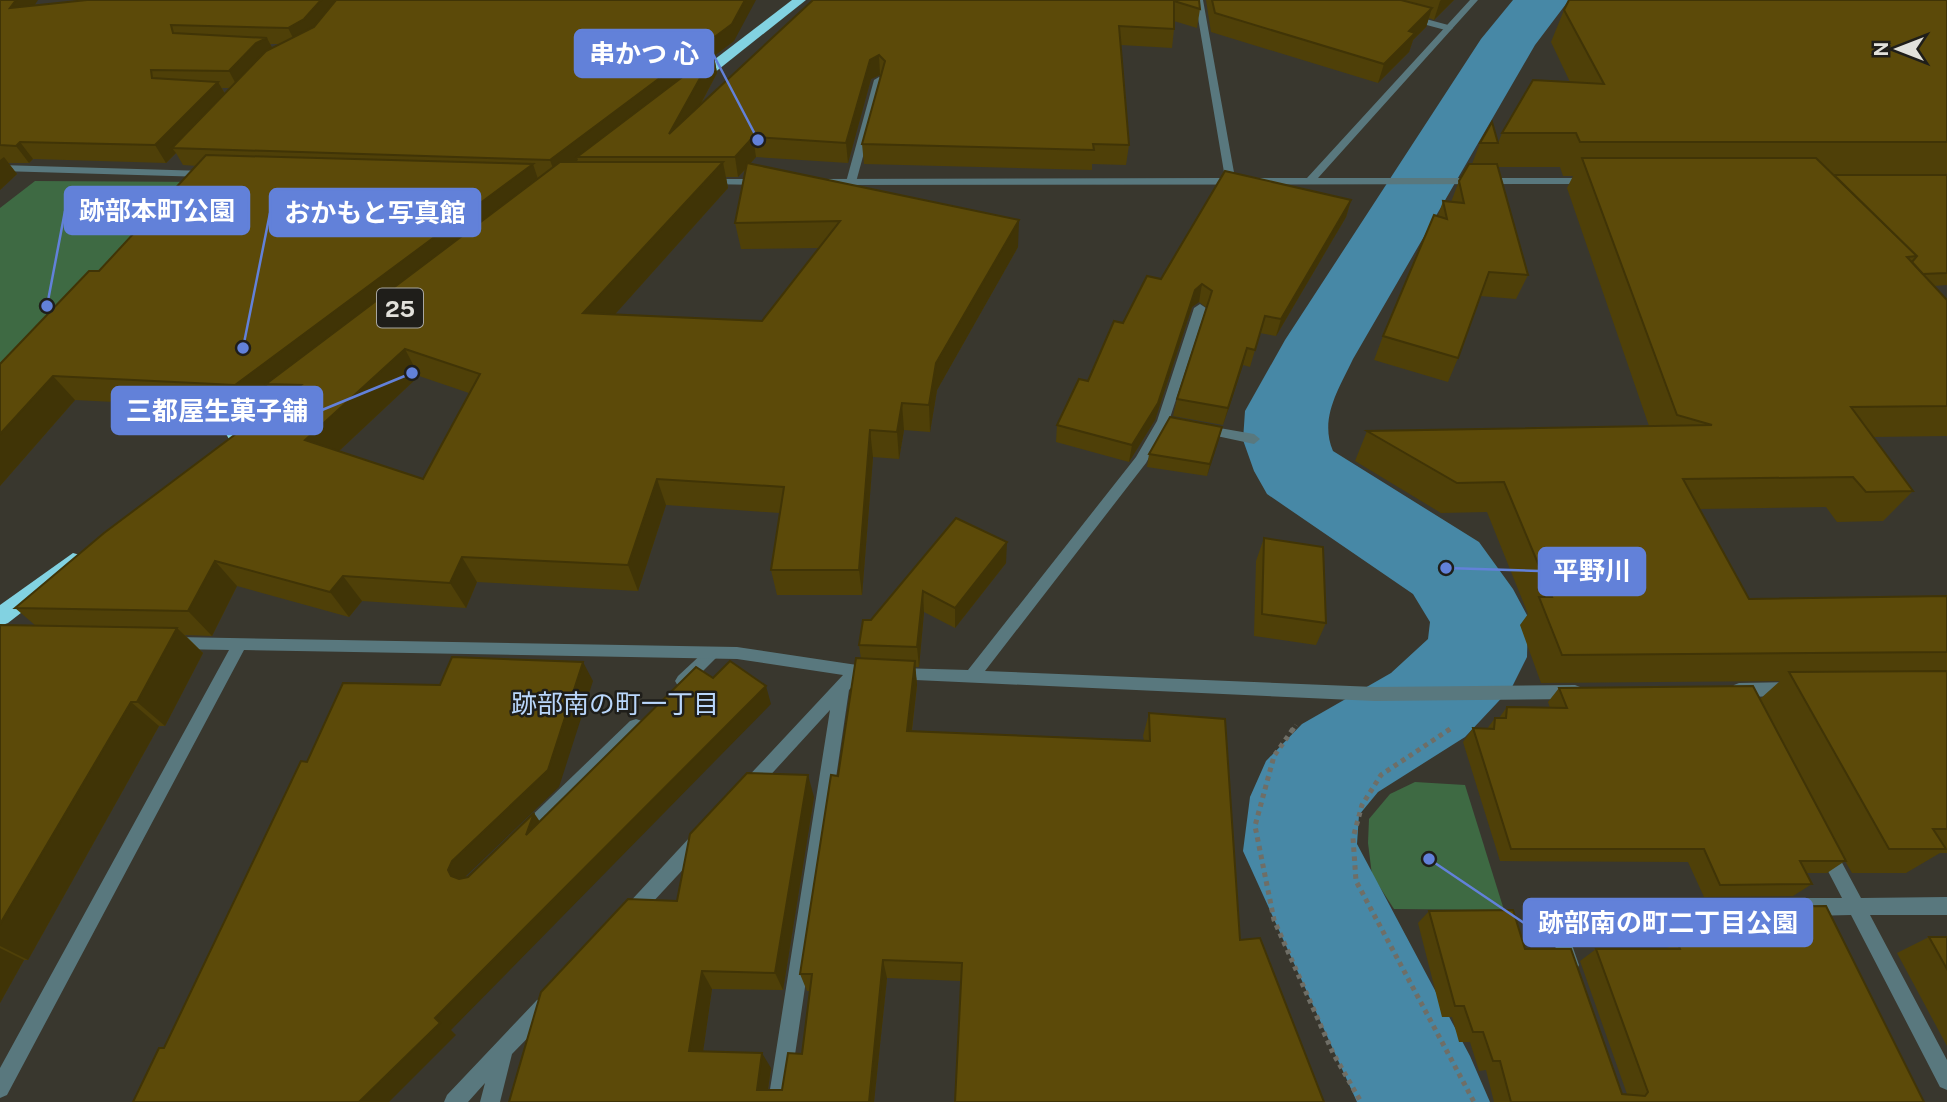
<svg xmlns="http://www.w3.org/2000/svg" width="1947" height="1102" font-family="'Public Sans','Noto Sans JP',sans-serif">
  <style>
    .green { fill: #3e6a43 }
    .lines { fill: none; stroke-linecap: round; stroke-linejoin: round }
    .river { fill: #4788a6; fill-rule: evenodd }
    .path-far1 { stroke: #6f6e66; stroke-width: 4.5; stroke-dasharray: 3.5 3.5; stroke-linecap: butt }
    .path { stroke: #6f6e66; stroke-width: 5; stroke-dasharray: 4.5 4.5; stroke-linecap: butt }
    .lane { fill: #59787e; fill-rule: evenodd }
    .street { fill: #59787e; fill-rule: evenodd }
    .highway { fill: #82d2e1; fill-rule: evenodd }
    .wall { fill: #4f4008; fill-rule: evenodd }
    .shaded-wall { fill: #403406 }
    .building { fill: #5c4a09; stroke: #403406; stroke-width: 2; fill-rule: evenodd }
    .labels { text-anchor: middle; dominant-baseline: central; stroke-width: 5; stroke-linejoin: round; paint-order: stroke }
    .shield { fill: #1f1e1a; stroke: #a8a6a1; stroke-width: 2 }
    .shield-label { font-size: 23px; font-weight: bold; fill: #e2e1db }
    .neighbourhood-label { font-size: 26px; fill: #bad7fc; stroke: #1f1e1a }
    .leader { fill: none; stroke: #6281d9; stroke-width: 2.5 }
    .callout-dot { fill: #6281d9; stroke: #1f1e1a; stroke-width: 2.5 }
    .callout { fill: #6281d9; stroke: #6281d9; stroke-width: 2.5 }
    .callout-label { font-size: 26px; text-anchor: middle; font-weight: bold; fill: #fff }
  </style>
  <rect width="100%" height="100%" fill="#39372e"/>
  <g class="green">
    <polygon points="35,181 213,182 0,404 0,208"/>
    <polygon points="1415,782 1465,785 1504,910 1394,909 1372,875 1368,843 1369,819 1390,794"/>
  </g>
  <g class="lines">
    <path class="river" d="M1513,0h56l-34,45 -182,314c-14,30 -34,59 -20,92l146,91 34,47 15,28 -1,40 -15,30 -47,50 -87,55 -19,23 -2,29 113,212 20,46h-133l-114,-251 7,-54 16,-36 36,-37 89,-51 37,-34 2,-17 -17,-28 -146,-100 -13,-23 -11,-31 2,-29 40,-71 196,-301z"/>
    <g class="path-far1">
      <polyline points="1292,731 1296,725"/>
      <polyline points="1447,731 1452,728"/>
    </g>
    <g class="path">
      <polyline points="1293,729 1274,756 1255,826 1274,920 1333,1053 1361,1102"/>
      <polyline points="1450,729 1381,775 1362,805 1353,838 1356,881 1474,1102"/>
    </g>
    <g class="lane">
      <polygon points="1411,15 1452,26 1453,28 1449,31 1408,20 1408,16"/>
      <polygon points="879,77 884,80 856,182 847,184 846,182 874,80"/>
      <polygon points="712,647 717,649 720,653 717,657 688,686 683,688 678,686 675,681 678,676 707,649"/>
      <polygon points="636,719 642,721 644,726 642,731 533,838 527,840 521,838 519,832 521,826 630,721"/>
    </g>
    <g class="street">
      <polygon points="1195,0 1203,0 1235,178 1307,178 1470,0 1478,0 1318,178 1589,178 1594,181 1589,184 818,185 813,182 818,179 1225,178"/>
      <polygon points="0,165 206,171 211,174 206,177 0,171"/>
      <polygon points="709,179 763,179 768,182 763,185 705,184 704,182"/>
      <polygon points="1200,304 1206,308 1169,421 1146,463 985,671 1375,687 1575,685 1580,687 1583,692 1580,697 1575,699 1375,701 894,679 891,674 894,669 899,668 968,670 1136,457 1157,421 1194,308"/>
      <polygon points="1202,425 1254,434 1260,439 1254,444 1198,432 1196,429"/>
      <polygon points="176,637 737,647 877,668 880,673 877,678 872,679 860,678 849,690 788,1102 768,1102 830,710 755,792 749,795 743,792 741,787 743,782 843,675 737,659 244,650 7,1095 0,1098 0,1068 229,650 176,649 171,647 169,643 171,639"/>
      <polygon points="1788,682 1793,684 1796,689 1793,694 1788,696 1739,697 1734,695 1731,690 1734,685 1739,683"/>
      <polygon points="697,834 703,836 706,842 703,848 638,918 632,921 626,918 623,912 626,906 691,836"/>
      <polygon points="1827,844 1833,846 1861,898 1947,897 1947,915 1870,915 1947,1060 1947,1090 1940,1087 1851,915 1808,916 1802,913 1799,907 1802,901 1808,898 1842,898 1818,852 1821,846"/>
      <polygon points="1749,899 1755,902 1758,908 1755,914 1749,917 1563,919 1579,965 1576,971 1570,974 1564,971 1542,910 1545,904 1551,901"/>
      <polygon points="544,998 551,1000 553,1007 551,1014 512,1054 500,1102 480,1102 485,1083 468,1102 444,1102 447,1095 537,1000"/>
    </g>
    <g class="highway">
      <polygon points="792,0 806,0 699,85 689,85 689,79"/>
      <polygon points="300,379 306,381 309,385 306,389 243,439 229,439 226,434 229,429"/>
      <polygon points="73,553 80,555 84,561 80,567 8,623 0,626 0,605"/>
    </g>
  </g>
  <g class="wall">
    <path d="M0,0l34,5 700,36 -20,15 3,17 -17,33 113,-106h386l1,9 -3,19 -23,-7v8l-2,19 -51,-3 8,100 -3,20 -34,-1v6l-228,-6 -2,-20 19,-68 -1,-1 -9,4 -23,84 -92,-6 -6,7 268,83 -81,143 -7,42 -26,-2 -5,29 -26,-2 -11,138h-85l-6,-25 9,-57 -114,-8 -28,86 -161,-9 -11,26 -104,-7 -13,16 -112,-31 -25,50 -27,-1 18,18 -38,73h-6l-131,234h-4l-24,43v-378l36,1 -21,-18 264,-206 -6,-9 -21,16 -177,-9 -75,86 99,-215 98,-105 -14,-1 -7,-12 -10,10 -133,-4 -4,4h-21l9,11 -17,16zM270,44h11l-9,4zM222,88h8l-5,6zM746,169l-11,54 6,26 78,-1 -57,73 -147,-7 113,-126 -2,-11h12zM419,376l50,17 -46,86 -84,-28z"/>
    <polygon points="1206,0 1454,0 1434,20 1429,18 1426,27 1413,40 1409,52 1378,83 1211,32"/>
    <polygon points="1947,0 1947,173 1945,175 1947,175 1947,285 1934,286 1947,300 1947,436 1873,437 1913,491 1883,521 1837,522 1826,507 1699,509 1749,599 1947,596 1947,853 1940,853 1906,873 1852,873 1845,861 1827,873 1806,873 1812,884 1793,896 1704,897 1688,862 1500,861 1463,742 1473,728 1487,729 1495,718 1499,718 1507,707 1550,708 1548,702 1559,688 1760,699 1780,681 1541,683 1520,625 1528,614 1487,512 1441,513 1355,461 1367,431 1649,426 1567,188 1573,176 1563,176 1560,167 1498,167 1528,275 1516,299 1480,296 1458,358 1448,382 1374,360 1383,336 1438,216 1443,201 1451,202 1459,181 1472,164 1480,143 1498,143 1502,133 1570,82 1551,42 1564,10"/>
    <polygon points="1351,200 1346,217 1276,336 1260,333 1250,367 1243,365 1223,425 1173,416 1177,399 1207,308 1199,302 1192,307 1155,420 1129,462 1056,442 1057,425 1088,381 1123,323 1161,279"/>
    <polygon points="1222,427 1207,476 1147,467 1149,454"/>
    <polygon points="956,518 1006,563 955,628 924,612 919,667 915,667 917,685 912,731 1144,740 1143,736 1149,713 1225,719 961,981 887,978 874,1102 509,1102 677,901 814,797 783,990 712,989 703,1051 771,1068 768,1090 782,1090 802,1054 810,991 807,991 800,974 861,659 859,645 871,620"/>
    <polygon points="1264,538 1326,623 1316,645 1254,636 1256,561"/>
    <polygon points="1732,907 1924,1102 1494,1102 1486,1070 1479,1071 1470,1042 1459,1042 1452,1017 1442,1017 1418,923 1429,911 1525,949 1622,1094 1627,1094 1580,961 1596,949 1666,949 1677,941 1724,943 1714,920"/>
    <polygon points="1929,937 1947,937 1947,1046 1897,953"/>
  </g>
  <g class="shaded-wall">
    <polygon points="16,0 38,0 22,24 10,8"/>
    <polygon points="321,0 343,0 296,44 288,28"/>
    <polygon points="745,0 756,0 734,41 714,56 717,73 674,154 577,157 578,160 556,177 550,160"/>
    <polygon points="1441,0 1454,0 1434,20 1440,1"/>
    <polygon points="1432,8 1426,27 1413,40 1409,52 1378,83 1384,64 1409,31"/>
    <polygon points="267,38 276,55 238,88 229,71 256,43"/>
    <polygon points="879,55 880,75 871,79 848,163 846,143 870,60"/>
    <polygon points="218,82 228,99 172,148 176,153 166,163 155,145"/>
    <polygon points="753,137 756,157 738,177 735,157"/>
    <polygon points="20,142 33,159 29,163 16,146"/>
    <polygon points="4,157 17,174 0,190 0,160"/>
    <polygon points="723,162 728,188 592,340 583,313"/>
    <polygon points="533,164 541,188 266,384 273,393 252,409 235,385"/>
    <polygon points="1351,200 1346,217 1276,336 1281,319"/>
    <polygon points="1019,220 1018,247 937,390 930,432 929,405 936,363"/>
    <polygon points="1202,284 1199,302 1192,307 1155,420 1129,462 1132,445 1195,290"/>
    <polygon points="1247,348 1243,365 1223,425 1228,408"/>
    <polygon points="405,349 419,376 323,466 305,440"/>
    <polygon points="53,376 75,400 0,486 0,434"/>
    <polygon points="902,403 904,430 899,459 897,432"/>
    <polygon points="1222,427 1219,439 1207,476 1210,464"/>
    <polygon points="870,430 873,457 862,595 859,570"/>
    <polygon points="657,479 666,505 638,591 628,565"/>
    <polygon points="1007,542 1006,563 955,628 955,608"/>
    <polygon points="462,557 477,582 466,608 450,583"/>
    <polygon points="215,561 237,586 212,636 188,611"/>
    <polygon points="343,576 362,601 349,617 330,592"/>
    <polygon points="923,591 924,612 919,667 917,647"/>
    <polygon points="177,628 203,653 165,726 137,702"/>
    <polygon points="915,661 917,685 909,754 907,731"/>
    <polygon points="583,662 593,681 559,787 466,876 463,885 451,876 448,870 452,861"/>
    <polygon points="766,686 771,704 451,1030 456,1035 389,1102 359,1102 435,1018"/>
    <polygon points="131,702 159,726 28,960 0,946 0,924"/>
    <polygon points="808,775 814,797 783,990 775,973"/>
    <polygon points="534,813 545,829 526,835"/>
    <polygon points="0,948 24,960 0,1003"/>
    <polygon points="883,960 887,978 874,1102 869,1102"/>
    <polygon points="702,971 712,989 701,1066 689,1051"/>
    <polygon points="762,1053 771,1068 766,1102 757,1090"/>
  </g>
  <g class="building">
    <polygon points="0,0 16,0 10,8 87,0 321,0 304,19 288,28 171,25 173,33 267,38 256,43 229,71 151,70 152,78 218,82 155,145 20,142 16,146 0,145"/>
    <polygon points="336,0 745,0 732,24 550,160 172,148 266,51 314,27"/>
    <polygon points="813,0 1199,0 1200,9 1174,1 1174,29 1119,26 1129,145 1093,144 1094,150 862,144 885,61 879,55 870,60 846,143 753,137 735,157 577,157 714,53 669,134"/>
    <polygon points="1212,0 1401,0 1432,8 1409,31 1415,33 1384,64 1215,13"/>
    <polygon points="1569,0 1947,0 1947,142 1580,142 1576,133 1502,133 1533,80 1604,84 1564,10"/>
    <polygon points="1492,122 1498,143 1480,143"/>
    <polygon points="206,155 533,164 235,385 53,376 0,434 0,364 89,271 99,271"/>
    <polygon points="1582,158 1816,158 1917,256 1907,257 1947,300 1947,406 1851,407 1913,491 1866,492 1853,477 1683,479 1749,599 1947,596 1947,652 1562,655 1539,597 1552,597 1504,482 1457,483 1367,431 1712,425 1677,415"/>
    <path d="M560,162h163l-140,151 179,8 78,-100 -105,2 12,-60 272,57 -83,143 -7,42 -27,-2 -5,29 -27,-2 -11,140h-88l13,-83 -127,-8 -29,86 -166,-8 -12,26 -107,-7 -13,16 -115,-31 -27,50 -173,-3 89,-75 197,-148 -35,-1zM405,349l75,25 -57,105 -118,-39z"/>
    <polygon points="1469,164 1497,164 1528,275 1489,272 1458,358 1383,336 1434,215 1447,219 1443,201 1464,203 1459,181"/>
    <polygon points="1225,171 1351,200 1281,319 1265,316 1255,350 1247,348 1228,408 1177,399 1212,291 1202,284 1195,290 1158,403 1132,445 1057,425 1079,379 1088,381 1114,321 1123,323 1147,276 1161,279"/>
    <polygon points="1834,175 1947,175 1947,273 1923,274 1912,262 1917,256"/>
    <polygon points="1170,417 1222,427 1210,464 1149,454"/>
    <polygon points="956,518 1007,542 955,608 923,591 917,647 859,645 863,620 871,620"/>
    <polygon points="1264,538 1323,547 1326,623 1262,614"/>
    <polygon points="0,625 177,628 137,702 131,702 0,924"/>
    <polygon points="452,657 583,662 548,770 452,861 448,870 451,876 459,879 468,877 534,813 526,835 696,667 713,678 730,661 766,686 435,1018 440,1023 359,1102 133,1102 159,1048 164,1048 301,761 307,762 343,683 440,685"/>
    <polygon points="856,658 915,661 907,731 1150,741 1149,713 1225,719 1240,940 1260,938 1324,1102 955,1102 962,963 883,960 869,1102 509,1102 541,992 628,899 677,901 690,834 747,773 808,775 775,973 702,971 689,1051 762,1053 757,1090 782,1090 788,1053 802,1054 812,974 800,974 831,775 838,776"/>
    <polygon points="1947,671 1947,829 1933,829 1946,849 1889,849 1789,672"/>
    <polygon points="1753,686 1846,861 1800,861 1812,884 1720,885 1704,849 1511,849 1473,728 1494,729 1495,718 1506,718 1507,707 1567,708 1559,688"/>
    <polygon points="1826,906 1924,1102 1511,1102 1500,1061 1493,1061 1483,1032 1473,1032 1464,1006 1455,1006 1429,911 1513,910 1525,949 1571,949 1622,1094 1645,1096 1648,1092 1596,949 1680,949 1677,941 1748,943 1732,907"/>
    <polygon points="1929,937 1947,937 1947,969"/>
  </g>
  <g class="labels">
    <rect class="shield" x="377" y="288.5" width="46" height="39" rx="5"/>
    <g class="shield-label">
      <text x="400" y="308">25</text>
    </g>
    <g class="neighbourhood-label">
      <text x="615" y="703">跡部南の町一丁目</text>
    </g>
  </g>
  <path class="leader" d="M758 140L713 54M47 306L65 211M243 348L270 213M412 373L322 410M1446 568L1539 571M1429 859L1524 923"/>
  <g class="callout-dot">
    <circle cx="758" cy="140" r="7"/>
    <circle cx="47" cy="306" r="7"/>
    <circle cx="243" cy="348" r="7"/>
    <circle cx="412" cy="373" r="7"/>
    <circle cx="1446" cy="568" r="7"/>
    <circle cx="1429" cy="859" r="7"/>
  </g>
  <g class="callout">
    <rect x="575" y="30" width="138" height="47" rx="7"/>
    <rect x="65" y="187" width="184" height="47" rx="7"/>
    <rect x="270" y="189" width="210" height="47" rx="7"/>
    <rect x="112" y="387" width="210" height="47" rx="7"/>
    <rect x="1539" y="548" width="106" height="47" rx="7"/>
    <rect x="1524" y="899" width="288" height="47" rx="7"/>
  </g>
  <g class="callout-label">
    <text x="644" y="63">串かつ 心</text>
    <text x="157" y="220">跡部本町公園</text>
    <text x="375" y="222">おかもと写真館</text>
    <text x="217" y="420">三都屋生菓子舗</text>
    <text x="1592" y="580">平野川</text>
    <text x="1668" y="932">跡部南の町二丁目公園</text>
  </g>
  <g transform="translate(1898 49) rotate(270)" stroke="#1f1e1a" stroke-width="5" paint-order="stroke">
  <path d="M0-5L12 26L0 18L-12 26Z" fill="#e2e1db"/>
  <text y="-10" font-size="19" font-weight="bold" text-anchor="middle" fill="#e2e1db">N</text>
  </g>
</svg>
